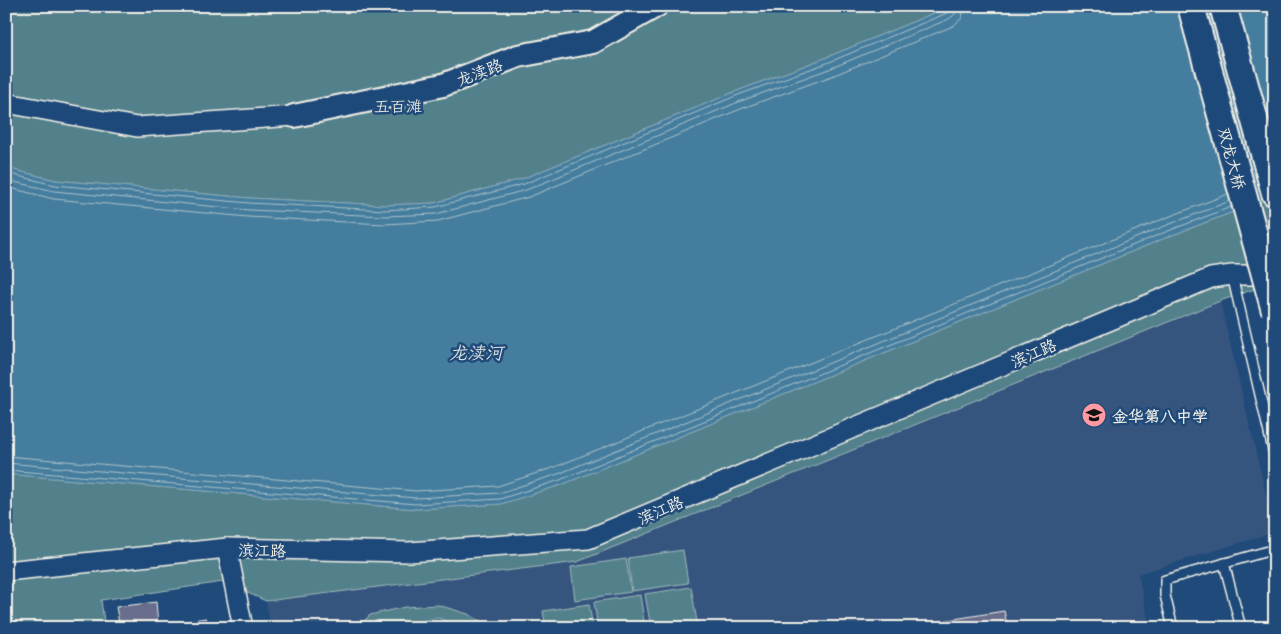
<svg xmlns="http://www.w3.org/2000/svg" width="1281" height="634" font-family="'Playpen Sans','LXGW WenKai TC',sans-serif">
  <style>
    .built { fill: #35557f }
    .green { fill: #52818b; stroke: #a3b9ba }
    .water { fill: #447d9e; stroke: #8aabbc }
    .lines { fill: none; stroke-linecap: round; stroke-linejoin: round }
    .shore { stroke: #aec3ca; stroke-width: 1 }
    .building { fill: #676e8b; stroke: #f4f1e8 }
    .service-casing { stroke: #f4f1e8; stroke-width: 12 }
    .minor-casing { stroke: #f4f1e8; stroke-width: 22 }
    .tertiary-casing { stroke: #f4f1e8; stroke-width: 26 }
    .secondary-casing { stroke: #f4f1e8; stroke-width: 30 }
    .service { stroke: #1f4a7a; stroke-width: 9 }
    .minor { stroke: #1f4a7a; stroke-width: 19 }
    .tertiary { stroke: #1f4a7a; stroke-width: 22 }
    .secondary { stroke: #1f4a7a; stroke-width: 26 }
    .secondary-bridge-casing { stroke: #f4f1e8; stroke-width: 30; stroke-linecap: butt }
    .secondary-bridge { stroke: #1f4a7a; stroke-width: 26 }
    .labels { text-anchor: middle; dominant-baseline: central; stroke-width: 5; stroke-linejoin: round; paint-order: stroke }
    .street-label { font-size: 16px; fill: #f4f1e8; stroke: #1f4a7a }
    .park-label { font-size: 16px; fill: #dce0da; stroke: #1f4a7a }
    .poi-label { font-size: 16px; font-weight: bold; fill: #f4f1e8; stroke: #1f4a7a; text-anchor: start }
    .water-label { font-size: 18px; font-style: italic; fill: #dae0dd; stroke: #1f4a7a }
  </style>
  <rect width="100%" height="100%" fill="#1f4a7a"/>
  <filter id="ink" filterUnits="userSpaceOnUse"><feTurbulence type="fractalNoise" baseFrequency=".02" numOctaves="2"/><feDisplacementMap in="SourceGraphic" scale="10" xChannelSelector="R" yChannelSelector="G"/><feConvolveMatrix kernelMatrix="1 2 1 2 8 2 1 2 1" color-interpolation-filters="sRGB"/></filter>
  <g filter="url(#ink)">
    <polygon class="built" points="1220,301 1275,532 1138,574 1150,628 271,628 266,601 577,562"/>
    <g class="green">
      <polygon points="6,6 951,6 825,58 737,91 522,179 434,203 385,205 249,198 55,180 6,168"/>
      <polygon points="1275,196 1275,282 1220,301 577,562 266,601 223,582 101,600 105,628 6,628 6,474 416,509 501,504 561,485 1170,236"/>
      <polygon points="683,550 688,583 632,591 628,558"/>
      <polygon points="626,559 631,592 575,600 571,567"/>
      <polygon points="691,587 698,628 651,628 645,594"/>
      <polygon points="640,595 645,628 598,628 594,602"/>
      <polygon points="589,604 593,628 546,628 543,611"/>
      <polygon points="438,605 468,614 493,628 464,628 438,618 398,625 390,628 357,628 370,615 405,607"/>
    </g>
    <polygon class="water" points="951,6 1275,6 1275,196 1170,236 561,485 501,504 416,509 6,474 6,168 55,180 249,198 385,205 434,203 522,179 737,91 825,58"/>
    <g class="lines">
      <g class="shore">
        <polyline points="6,173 55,185 249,203 385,210 435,207 524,184 738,95 827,63 947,13 950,10 951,6"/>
        <polyline points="6,180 54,191 249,210 385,216 436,214 526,190 741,101 829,69 949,19 955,14 957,6"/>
        <polyline points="6,187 54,199 248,217 385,224 438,221 529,197 743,108 832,76 953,26 962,18 964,6"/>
        <polyline points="6,456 416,491 498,486 555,467 1163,219 1228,194"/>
        <polyline points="6,463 416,498 499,493 558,474 1165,226 1230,201"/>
        <polyline points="6,470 416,504 500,499 560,480 1168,231 1231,207"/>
      </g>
    </g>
    <g class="building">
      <polygon points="156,602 158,625 206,618 208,628 120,628 116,607"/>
      <polygon points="1004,611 1008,628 898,628"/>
    </g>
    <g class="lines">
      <defs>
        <g id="service">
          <polyline points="1232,275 1275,459"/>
          <polyline points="1224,563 1241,628"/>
          <polyline points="1173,628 1165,595 1165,580 1275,549"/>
        </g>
        <g id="minor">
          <polyline points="6,103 137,127 294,116"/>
          <polyline points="227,548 243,628"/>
          <polyline points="6,571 227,548 409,552 588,539 1211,278 1232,275 1275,275"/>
        </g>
        <polyline id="tertiary" points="294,116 443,85 518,56 593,42 656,6"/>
        <polyline id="secondary" points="1223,6 1275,193"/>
      </defs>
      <use href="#service" class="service-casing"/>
      <use href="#minor" class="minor-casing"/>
      <use href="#tertiary" class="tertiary-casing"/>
      <use href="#secondary" class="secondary-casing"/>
      <use href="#service" class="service"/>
      <use href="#minor" class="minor"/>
      <use href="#tertiary" class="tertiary"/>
      <use href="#secondary" class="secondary"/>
      <defs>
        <polyline id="secondary-bridge" points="1191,6 1275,311"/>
      </defs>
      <use href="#secondary-bridge" class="secondary-bridge-casing"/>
      <use href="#secondary-bridge" class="secondary-bridge"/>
    </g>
  </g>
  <defs>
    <symbol id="school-disc" viewBox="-11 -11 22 22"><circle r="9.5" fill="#ff9aa2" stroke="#1f4a7a"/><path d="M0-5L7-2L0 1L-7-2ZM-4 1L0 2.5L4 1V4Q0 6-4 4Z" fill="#111"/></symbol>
  </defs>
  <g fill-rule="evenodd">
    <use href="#school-disc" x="1080" y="401" width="28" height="28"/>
  </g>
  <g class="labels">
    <g class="street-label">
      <text transform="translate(479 71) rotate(-21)">龙渎路</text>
      <text transform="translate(1233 158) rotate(75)">双龙大桥</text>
      <text transform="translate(1033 352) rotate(-23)">滨江路</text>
      <text transform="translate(660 509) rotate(-23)">滨江路</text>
      <text transform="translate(262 549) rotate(1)">滨江路</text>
    </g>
    <g class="park-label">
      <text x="398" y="105">五百滩</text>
    </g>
    <g class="poi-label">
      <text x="1112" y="415">金华第八中学</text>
    </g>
    <g class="water-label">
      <text x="476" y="351">龙渎河</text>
    </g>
  </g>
  <rect width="1281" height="634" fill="none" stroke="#1f4a7a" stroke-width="25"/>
  <rect x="12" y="12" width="1256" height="609" fill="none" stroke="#f4f1e8" stroke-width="2" filter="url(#ink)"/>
</svg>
